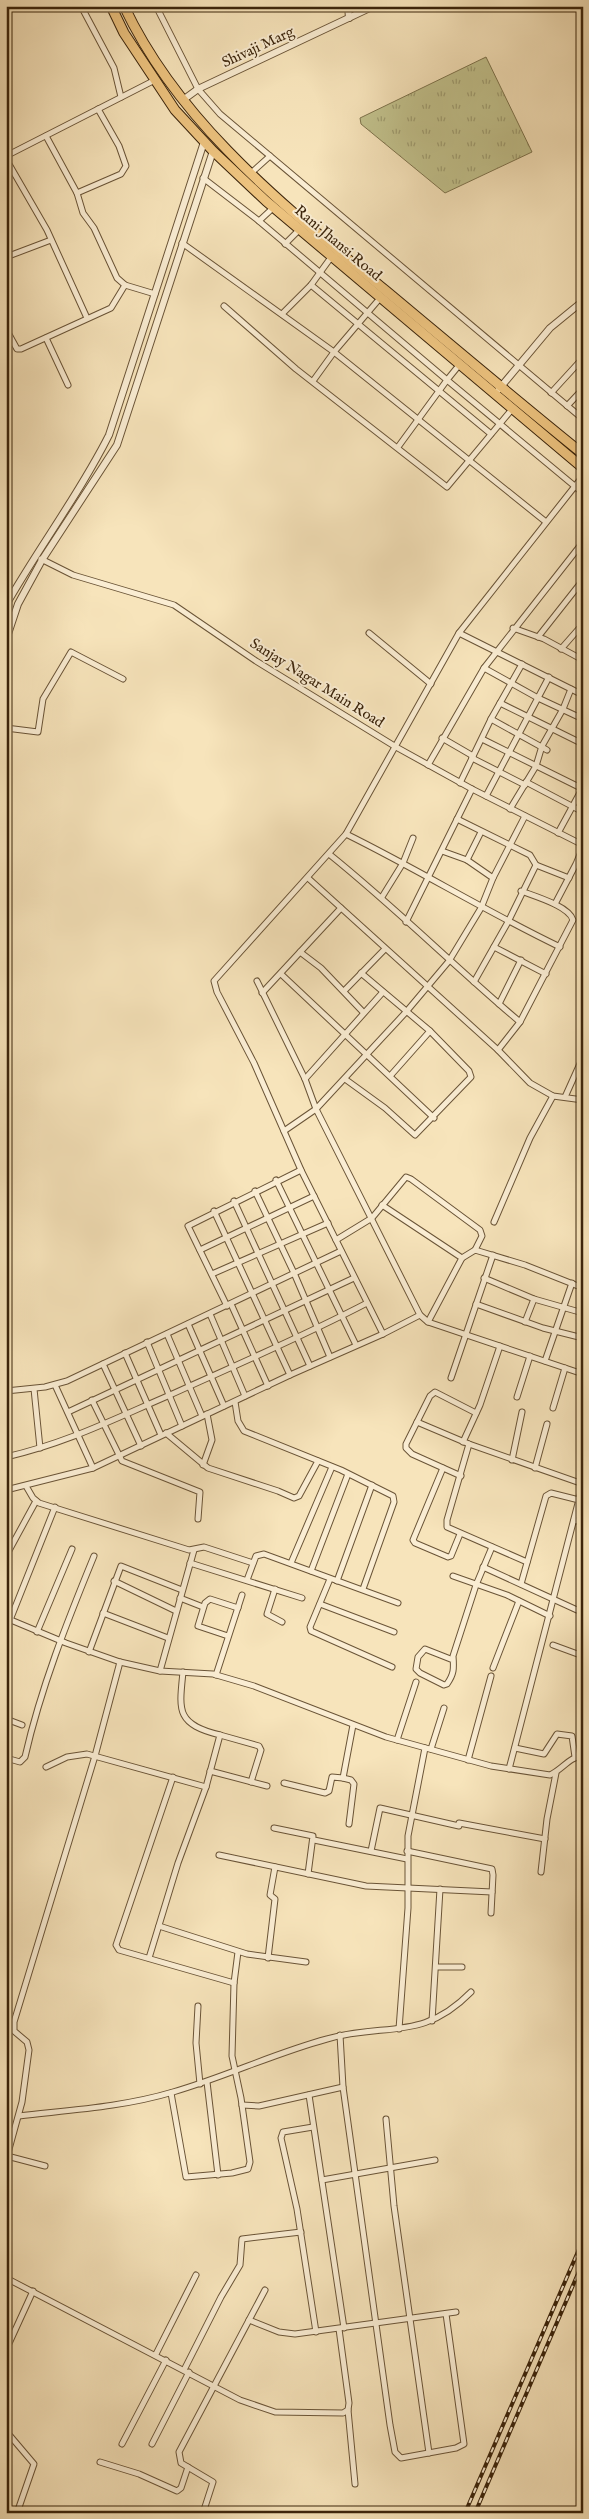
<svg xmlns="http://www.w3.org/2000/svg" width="589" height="2519" font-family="'IM FELL English',serif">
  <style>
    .park { fill: url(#park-tufts); stroke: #7e734c }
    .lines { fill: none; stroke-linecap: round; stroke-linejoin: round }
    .minor-casing { stroke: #6a5437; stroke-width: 7 }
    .tertiary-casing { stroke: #6a5437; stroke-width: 8 }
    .trunk-casing { stroke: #3b240b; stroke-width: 11 }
    .minor { stroke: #faedd3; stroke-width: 5 }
    .tertiary { stroke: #faedd3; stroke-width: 6 }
    .trunk { stroke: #ecc27e; stroke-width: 9 }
    .rail-casing { stroke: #3b240b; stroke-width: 4 }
    .rail { stroke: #faedd3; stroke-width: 2; stroke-dasharray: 5.5; stroke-linecap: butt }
    .labels { text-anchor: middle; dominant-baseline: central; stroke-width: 4; stroke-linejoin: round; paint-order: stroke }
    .street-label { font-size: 15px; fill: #3b240b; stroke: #faedd3 }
  </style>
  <defs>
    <pattern id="park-tufts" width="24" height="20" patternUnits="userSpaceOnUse" patternTransform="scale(1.25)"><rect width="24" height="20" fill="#c2c28d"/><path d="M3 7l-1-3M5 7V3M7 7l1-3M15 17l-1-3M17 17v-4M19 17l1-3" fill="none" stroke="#9f9d71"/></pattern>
  </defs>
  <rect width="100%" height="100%" fill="#f7e4bb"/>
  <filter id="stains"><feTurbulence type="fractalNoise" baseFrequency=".004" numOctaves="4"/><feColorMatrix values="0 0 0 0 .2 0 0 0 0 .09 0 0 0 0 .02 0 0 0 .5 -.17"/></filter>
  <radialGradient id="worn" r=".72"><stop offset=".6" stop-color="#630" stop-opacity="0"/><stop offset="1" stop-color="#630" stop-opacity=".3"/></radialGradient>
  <polygon class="park" points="486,57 532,152 445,193 361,124 360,118"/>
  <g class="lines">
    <defs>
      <g id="minor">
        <polyline points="81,6 114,68 121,97"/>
        <polyline points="156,6 198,89 220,114 583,419"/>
        <polyline points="46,136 77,193 83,213 94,228 117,278 125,285 155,294"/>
        <polyline points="6,156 155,80"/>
        <polyline points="6,159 47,230 87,318"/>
        <polyline points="250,174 270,156"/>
        <polyline points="203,178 259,221"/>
        <polyline points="77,193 121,174 126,166 119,146 98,109"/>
        <polyline points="274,207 259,221 447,380 398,447"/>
        <polyline points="182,243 334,352 546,522"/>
        <polyline points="285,244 300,229"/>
        <polyline points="6,257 51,240"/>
        <polyline points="311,285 491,434"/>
        <polyline points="224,306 296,369 447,487 513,408"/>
        <polyline points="282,314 311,285 332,256"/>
        <polyline points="6,329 17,349 21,349 111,308 125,285"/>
        <polyline points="46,338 68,385"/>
        <polyline points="460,364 447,380 583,493"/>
        <polyline points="313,381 334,352 381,297"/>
        <polyline points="551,393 583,358"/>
        <polyline points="567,406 583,389"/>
        <polyline points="41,559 73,575 174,605 256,661 396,747 472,789 583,845"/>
        <polyline points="513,628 544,639 583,660"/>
        <polyline points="369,633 431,684"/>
        <polyline points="459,633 583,695"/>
        <polyline points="538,637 583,580"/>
        <polyline points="561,649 583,624"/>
        <polyline points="484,668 538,698 583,719"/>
        <polyline points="500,703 583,744"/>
        <polyline points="491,719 547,750"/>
        <polyline points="6,728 38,732 43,699 71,652 123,679"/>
        <polyline points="442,738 473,756"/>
        <polyline points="482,739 581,788 583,785"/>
        <polyline points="472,758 525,785"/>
        <polyline points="428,765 484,668 583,542"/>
        <polyline points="526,782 583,812"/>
        <polyline points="460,783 491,719 522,664"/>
        <polyline points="486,796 549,677"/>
        <polyline points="510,809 536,766 542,746 563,709 571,689"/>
        <polyline points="457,819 530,855 536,865 569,878"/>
        <polyline points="558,833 582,789"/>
        <path d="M346,834c73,36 141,78 214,113"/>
        <polyline points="442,851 467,860 493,878"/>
        <path d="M329,854c66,53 126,113 191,168"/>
        <polyline points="467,860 481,832"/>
        <polyline points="308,878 498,1050 530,1083 553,1096 583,1100"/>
        <polyline points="382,897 403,863 413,838"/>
        <polyline points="555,904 576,864 583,847"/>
        <polyline points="406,922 472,789"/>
        <polyline points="494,947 546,974"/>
        <polyline points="300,952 321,968 363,1012"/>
        <polyline points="281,974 434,1118"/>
        <polyline points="257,981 305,1079 316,1109 420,1315 428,1322 583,1374"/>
        <polyline points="474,982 508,922 536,865"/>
        <polyline points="344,991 384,950"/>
        <polyline points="262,993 341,908"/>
        <polyline points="499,1004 521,960"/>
        <path d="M498,1050l22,-28 53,-102c-4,-14 -39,-24 -52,-29"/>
        <polyline points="391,1075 430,1031"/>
        <polyline points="305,1079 383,992"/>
        <polyline points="345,1079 385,1108 415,1135 471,1077 469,1071 430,1031 361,973"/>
        <polyline points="565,1097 583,1057"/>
        <polyline points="284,1131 316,1109 406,1012 449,961 481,908 493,878 525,816"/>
        <polyline points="276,1180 356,1345"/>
        <polyline points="255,1191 294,1273 330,1357"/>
        <polyline points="234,1201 310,1366"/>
        <polyline points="382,1205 462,1258 428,1322"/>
        <polyline points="214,1211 290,1375"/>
        <polyline points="494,1222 530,1138 553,1096"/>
        <polyline points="336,1240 372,1218 406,1177 411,1179 480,1230 482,1236 475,1250"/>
        <polyline points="200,1250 314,1196"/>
        <polyline points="462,1258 475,1250 525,1265 583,1288"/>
        <polyline points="212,1274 328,1223"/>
        <polyline points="484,1278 534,1299 583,1313"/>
        <polyline points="231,1304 268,1386"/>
        <polyline points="476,1304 543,1328 583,1338"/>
        <polyline points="227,1306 188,1226 301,1170"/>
        <polyline points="210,1314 245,1396"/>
        <polyline points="525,1322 534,1299"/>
        <polyline points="188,1324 224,1406"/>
        <polyline points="167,1334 202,1416"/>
        <polyline points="383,1334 301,1170 254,1063 217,992 214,981 346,834 459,633 583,476"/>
        <polyline points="147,1342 182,1426"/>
        <polyline points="125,1353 161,1435"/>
        <polyline points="545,1361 572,1283"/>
        <polyline points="103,1364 141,1446"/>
        <polyline points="451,1378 493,1255"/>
        <polyline points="55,1385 93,1468"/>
        <polyline points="34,1389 40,1448"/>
        <polyline points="6,1391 45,1387 67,1381 341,1251"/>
        <polyline points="517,1397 530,1356"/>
        <polyline points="92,1400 122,1461 200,1492 198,1519"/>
        <polyline points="235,1402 238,1421 244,1431 341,1470 393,1496 394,1502 363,1589"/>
        <polyline points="553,1408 565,1368"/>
        <polyline points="68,1412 354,1278"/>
        <polyline points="417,1422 469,1444 583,1484"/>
        <polyline points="166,1433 208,1468 278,1491 294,1498 299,1496 318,1461"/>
        <polyline points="463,1442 480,1405 500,1346"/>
        <polyline points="469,1444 447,1520 447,1527 527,1562"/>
        <path d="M6,1457c61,-14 108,-38 164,-62 66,-30 132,-58 197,-92"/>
        <polyline points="512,1460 522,1412"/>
        <polyline points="203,1465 212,1440 207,1414"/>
        <polyline points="443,1468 413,1540 415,1543 448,1557 451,1556 460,1534"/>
        <polyline points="535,1468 547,1424"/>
        <polyline points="461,1476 412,1454 406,1448 406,1444 430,1396 435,1392 476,1413"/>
        <polyline points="26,1486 33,1498 39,1503 189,1550 204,1547 253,1563"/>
        <polyline points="6,1490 93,1468 290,1375 383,1334 420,1315"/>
        <polyline points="574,1520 583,1523"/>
        <polyline points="6,1556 36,1501"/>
        <polyline points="190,1563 302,1598"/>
        <polyline points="291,1563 332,1467"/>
        <polyline points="483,1567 577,1610 583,1610"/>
        <polyline points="311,1571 348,1474"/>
        <polyline points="453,1576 507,1595 550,1616"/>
        <polyline points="330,1579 310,1627 311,1631 392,1667"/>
        <polyline points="247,1580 256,1556 264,1554 398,1603"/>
        <polyline points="114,1581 176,1611"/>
        <polyline points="337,1581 372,1485"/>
        <polyline points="521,1584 546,1496 551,1493 579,1500"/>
        <polyline points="275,1589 267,1614 282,1622"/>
        <polyline points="180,1598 203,1607"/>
        <polyline points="320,1604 394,1632"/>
        <polyline points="103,1613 168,1638"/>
        <path d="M6,1618l60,25 54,19 40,9 53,3 41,12 132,51 105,29 59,9c12,-5 20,-19 33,-19"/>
        <polyline points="10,1620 55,1507"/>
        <polyline points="37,1632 72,1549"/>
        <polyline points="228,1636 198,1626 205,1603 210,1599 238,1608"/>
        <polyline points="553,1645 583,1656"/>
        <polyline points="89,1652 121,1566 182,1590"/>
        <path d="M453,1660l-28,-11 -7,8 -2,12 4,4 24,12 3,-1c7,-10 7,-15 6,-28l23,-71 16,-38"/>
        <polyline points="493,1668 519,1601"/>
        <polyline points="160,1671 194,1550"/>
        <polyline points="216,1675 242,1595"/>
        <polyline points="6,1719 22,1725"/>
        <polyline points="220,1735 259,1746 261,1750 251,1782"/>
        <polyline points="397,1740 416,1682"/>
        <polyline points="515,1748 544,1754 557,1734 572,1736 575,1757"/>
        <polyline points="431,1749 444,1708"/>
        <path d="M6,1758l14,4 5,-5c16,-70 42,-135 69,-201"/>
        <polyline points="468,1760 491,1676"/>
        <polyline points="46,1767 67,1757 87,1754 206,1787"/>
        <polyline points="509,1769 583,1484"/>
        <polyline points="210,1771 267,1786"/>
        <polyline points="173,1777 116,1945 119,1950 234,1983"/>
        <polyline points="284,1783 325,1793 329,1791 332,1777 343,1778"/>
        <polyline points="459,1823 545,1839"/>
        <polyline points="349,1824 354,1784 351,1780 343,1778 353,1725"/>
        <polyline points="274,1828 313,1836 308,1874"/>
        <polyline points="314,1840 407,1859"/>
        <polyline points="371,1851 380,1808 459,1826"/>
        <polyline points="407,1851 492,1869 493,1875 491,1913"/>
        <polyline points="219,1855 366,1886 492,1892"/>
        <polyline points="541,1872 547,1819 556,1773"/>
        <polyline points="159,1926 247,1954 306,1962"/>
        <path d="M149,1958l29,-95 28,-76 14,-52c-44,-11 -41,-24 -37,-63"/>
        <polyline points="268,1958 275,1899 270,1895 275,1867"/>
        <polyline points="436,1967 462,1967"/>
        <polyline points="198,2006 196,2043 200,2084"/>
        <polyline points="432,2021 440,1889"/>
        <polyline points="399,2029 408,1908 408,1836 425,1748"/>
        <polyline points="340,2035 343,2087 390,2425 395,2452 401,2458 456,2448 464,2444 446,2314"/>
        <polyline points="207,2082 218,2175"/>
        <polyline points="171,2093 186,2177 232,2173 248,2169 250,2162 241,2098 232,2056 234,1983 238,1952"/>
        <polyline points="309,2095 344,2328"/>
        <polyline points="242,2105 259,2106 343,2087"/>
        <path d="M19,2116c51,-6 104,-9 154,-24 52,-15 102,-39 154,-53 59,-17 95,3 144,-47"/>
        <polyline points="386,2119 394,2206 429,2453"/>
        <polyline points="313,2127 283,2132 281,2138 297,2209 316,2332"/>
        <polyline points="7,2156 45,2166"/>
        <polyline points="6,2160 22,2102 29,2050 27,2042 14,2031 14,2022 95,1756 120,1662"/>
        <polyline points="322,2180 435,2160"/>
        <polyline points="6,2278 240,2400 275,2412 343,2413 348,2410 349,2403 339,2329"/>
        <polyline points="249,2320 279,2332 295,2334 456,2312"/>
        <polyline points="6,2350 33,2291"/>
        <polyline points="156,2354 196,2275"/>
        <polyline points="184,2370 221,2297 240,2265 242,2239 301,2232"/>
        <polyline points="348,2410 355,2484"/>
        <polyline points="6,2431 34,2464 17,2513"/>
        <polyline points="122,2444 166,2360"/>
        <polyline points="152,2444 189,2372"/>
        <polyline points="100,2462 139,2474 177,2491 181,2488 188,2467"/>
        <polyline points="203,2513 213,2482 181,2463 179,2452 265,2290"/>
      </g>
      <g id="tertiary">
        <polyline points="348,6 349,18"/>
        <polyline points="183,100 198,89 374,6"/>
        <polyline points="499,389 550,328 583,301"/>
        <path d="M6,605c33,-58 74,-112 103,-170l95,-293"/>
        <polyline points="6,640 18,604 42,560 117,445 213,151"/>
      </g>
      <g id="trunk">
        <polyline points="111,6 124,33 175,110 213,151 266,201 583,468"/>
        <path d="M124,6c56,119 162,201 261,284 66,55 131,110 198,164"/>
      </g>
    </defs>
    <use href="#minor" class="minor-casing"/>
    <use href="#tertiary" class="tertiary-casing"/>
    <use href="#trunk" class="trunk-casing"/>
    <use href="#minor" class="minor"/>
    <use href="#tertiary" class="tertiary"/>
    <use href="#trunk" class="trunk"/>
    <defs>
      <g id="rail">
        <polyline points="465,2513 583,2240"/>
        <polyline points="475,2513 583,2262"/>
      </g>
    </defs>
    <use href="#rail" class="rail-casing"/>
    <use href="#rail" class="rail"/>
  </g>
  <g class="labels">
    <g class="street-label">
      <text transform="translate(258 47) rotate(-25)">Shivaji Marg</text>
      <text transform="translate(338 243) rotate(40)">Rani Jhansi Road</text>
      <text transform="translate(317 683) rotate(32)">Sanjay Nagar Main Road</text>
    </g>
  </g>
  <rect width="589" height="2519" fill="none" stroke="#f7e4bb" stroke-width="25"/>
  <rect x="8" y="8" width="574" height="2504" fill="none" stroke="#3b240b" stroke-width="2.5"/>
  <rect x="12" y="12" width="564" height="2494" fill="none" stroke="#3b240b"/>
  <rect width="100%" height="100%" filter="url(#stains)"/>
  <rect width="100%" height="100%" fill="url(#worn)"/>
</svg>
